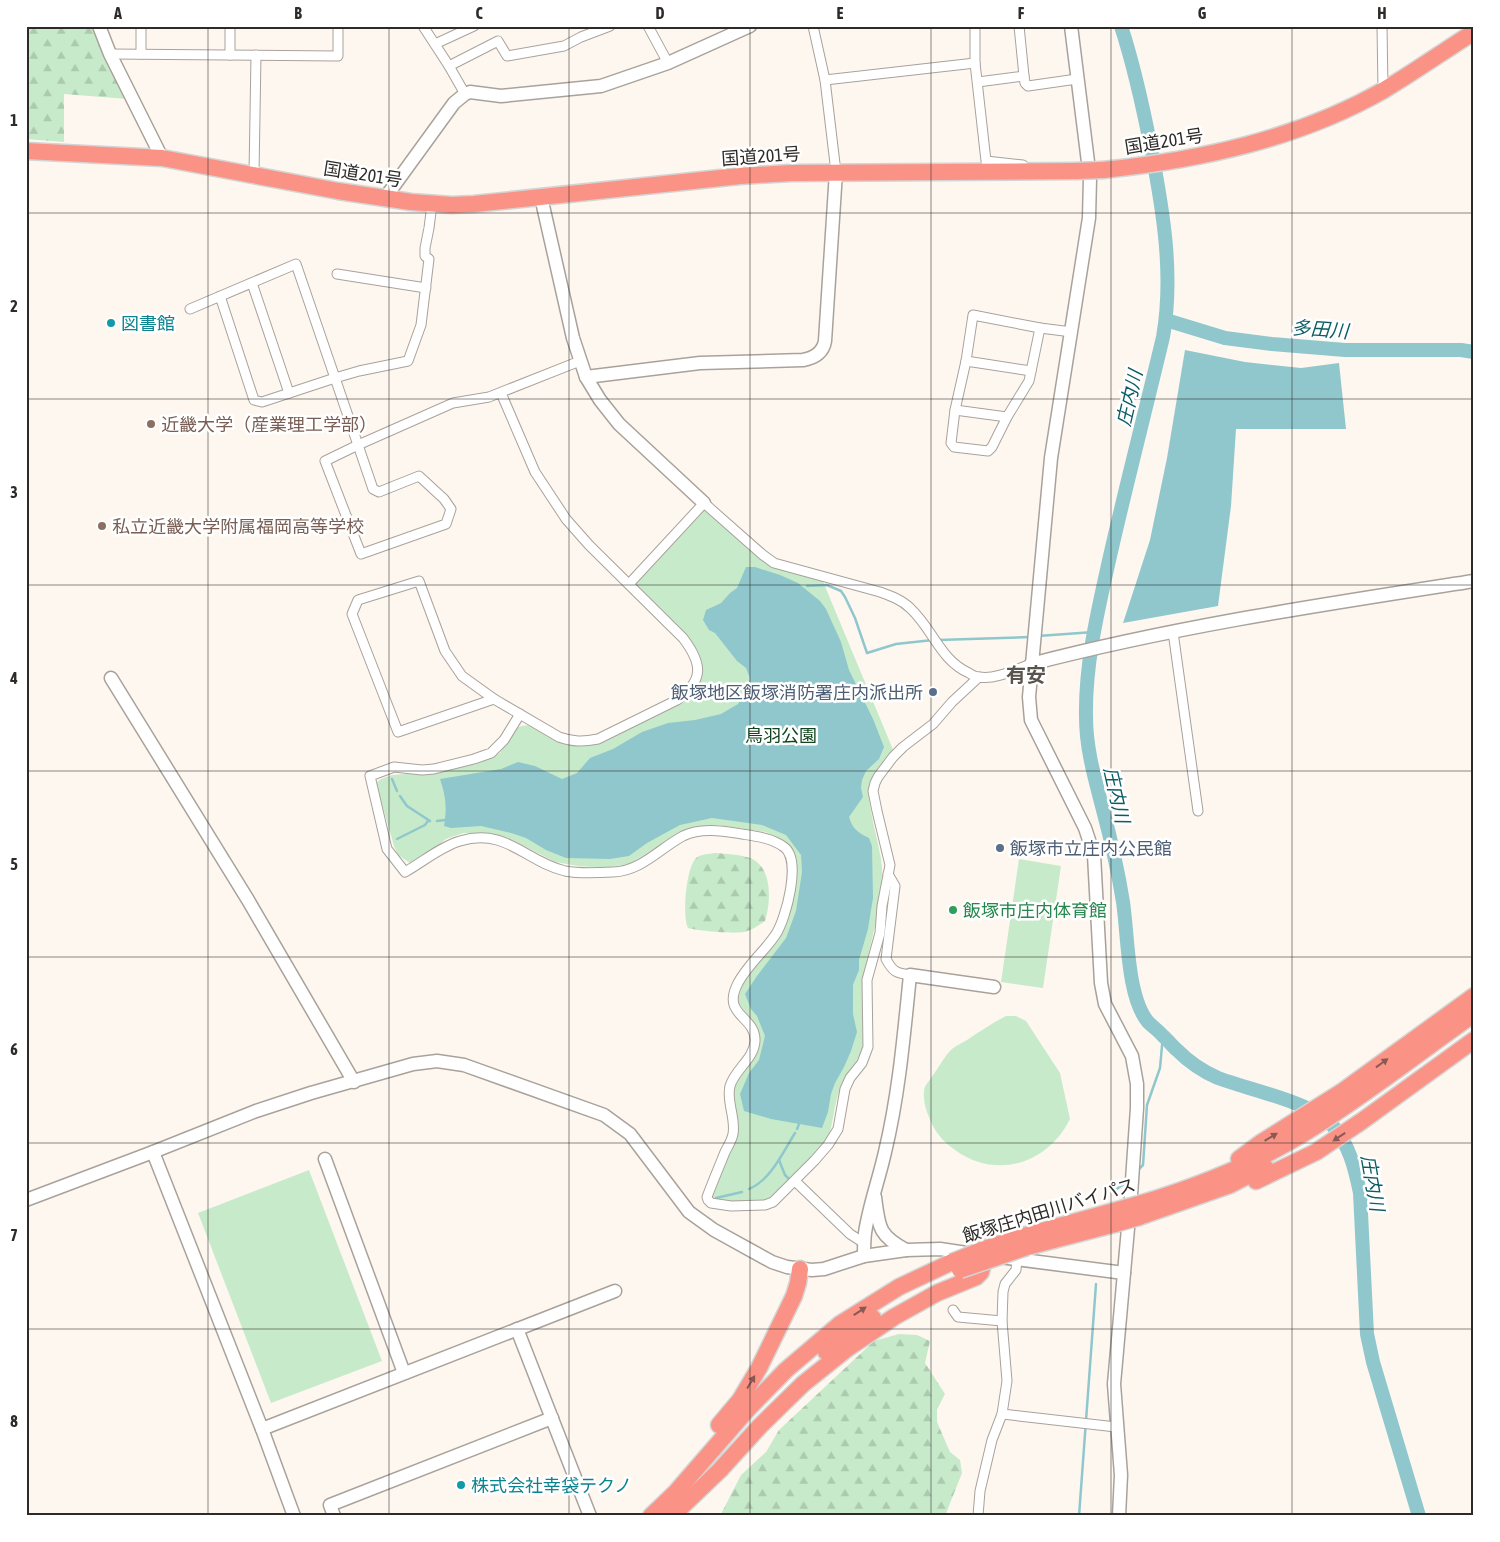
<svg xmlns="http://www.w3.org/2000/svg" width="1500" height="1542" font-family="'Asap Condensed','Noto Sans JP',sans-serif">
  <style>
    .green { fill: #c7ebca }
    .forest { fill: url(#forest-firs) }
    .water { fill: #8fc7cc }
    .lines { fill: none; stroke-linecap: round; stroke-linejoin: round }
    .stream { stroke: #8fc7cc; stroke-width: 2.5 }
    .river { stroke: #8fc7cc; stroke-width: 14 }
    .street-casing { stroke: #a9a29b; stroke-width: 11 }
    .secondary-casing { stroke: #a9a29b; stroke-width: 15 }
    .highway-casing { stroke: #d5d4d4; stroke-width: 19 }
    .street { stroke: #fff; stroke-width: 9 }
    .secondary { stroke: #fff; stroke-width: 12 }
    .highway { stroke: #fa9285; stroke-width: 16 }
    .highway-bridge-casing { stroke: #d5d4d4; stroke-width: 19; stroke-linecap: butt }
    .highway-bridge { stroke: #fa9285; stroke-width: 16 }
    .oneway { fill: #895952 }
    .grid { fill: none; stroke: #2d2a28; stroke-width: 1; stroke-opacity: 0.55 }
    .culture-dot { fill: #0f9aa8; stroke: #fff; stroke-width: 2 }
    .education-dot { fill: #8d6e63; stroke: #fff; stroke-width: 2 }
    .service-dot { fill: #5c6f8a; stroke: #fff; stroke-width: 2 }
    .leisure-dot { fill: #2e9e5b; stroke: #fff; stroke-width: 2 }
    .labels { text-anchor: middle; dominant-baseline: central; stroke-width: 5; stroke-linejoin: round; paint-order: stroke }
    .street-label { font-size: 18px; fill: #2d2a28; stroke: #fff }
    .culture-label { font-size: 18px; fill: #0d838f; stroke: #fff; text-anchor: start }
    .education-label { font-size: 18px; fill: #785e54; stroke: #fff; text-anchor: start }
    .service-label { font-size: 18px; fill: #4e5e75; stroke: #fff; text-anchor: end }
    .park-label { font-size: 18px; fill: #0f451c; stroke: #fff }
    .leisure-label { font-size: 18px; fill: #27864d; stroke: #fff; text-anchor: start }
    .water-label { font-size: 19px; font-style: italic; fill: #0c5d63; stroke: #fff }
    .quarter-label { font-size: 20px; font-weight: bold; fill: #5a544e; stroke: #fff }
    .neatline { fill: none; stroke: #2d2a28; stroke-width: 2 }
    .grid-label { font-size: 16px; text-anchor: middle; font-weight: bold; fill: #2d2a28 }
  </style>
  <defs>
    <pattern id="forest-firs" width="22" height="20" patternUnits="userSpaceOnUse" patternTransform="scale(1.25)"><rect width="22" height="20" fill="#c7ebca"/><path d="M5 1l3.5 6h-7zM16 11l3.5 6h-7z" fill="#abcaae"/></pattern>
  </defs>
  <rect width="100%" height="100%" fill="#fef7f0"/>
  <g class="green">
    <path d="M703,509h5l51,46 63,24 72,173c-7,9 -17,17 -22,26 -10,16 9,68 10,89 1,37 -11,72 -18,108 -4,23 2,43 0,65 -1,15 -16,33 -23,47 -7,15 -7,33 -12,48 -5,15 -44,49 -56,61 -16,10 -40,6 -58,4l-3,-2v-5l24,-83 -3,-24 17,-26 4,-36 -16,-22v-11l6,-11 25,-33 26,-76v-14l-6,-12 -23,-13 -49,-7 -23,3 -27,13 -38,23 -26,4 -25,-2 -23,-4 -42,-22 -22,-7h-27l-18,6 -21,16 -15,8 -12,-8 -4,-9 -18,-63 5,-4 11,-4 40,-3 45,-8 23,-11 15,-24 6,-3 10,-1 61,17 84,-40 25,-31v-12l-5,-11 -7,-8 -54,-55 2,-7z"/>
    <polygon points="1019,859 1061,866 1043,988 1001,982"/>
    <path d="M1006,1016h10l10,5 34,52 10,46c-22,45 -74,61 -115,31 -12,-8 -21,-19 -26,-33 -3,-7 -6,-17 -5,-26 0,-5 6,-11 9,-16 6,-8 11,-18 18,-25 4,-4 11,-7 16,-10 12,-8 25,-17 39,-24z"/>
    <polygon points="309,1170 382,1361 271,1403 198,1213"/>
  </g>
  <g class="forest">
    <polygon points="26,26 96,26 128,99 64,94 64,142 26,139"/>
    <path d="M715,853c11,1 24,1 35,5 23,9 21,44 15,63 -7,5 -13,9 -21,11 -11,2 -45,-1 -56,-4 -6,-12 -2,-60 8,-70 4,-4 13,-4 19,-5z"/>
    <polygon points="899,1334 917,1335 930,1341 925,1363 945,1394 937,1409 937,1422 950,1452 960,1460 962,1473 945,1516 719,1516 721,1514 741,1475 766,1452 779,1430 874,1341"/>
  </g>
  <g class="water">
    <polygon points="1185,350 1245,362 1301,368 1339,363 1346,429 1236,429 1231,506 1218,606 1123,623 1150,540 1167,458"/>
    <path d="M746,567h9l25,8 18,8 22,18 6,8 15,33 8,28 24,49 11,28 -5,12 -13,12 -4,9 -1,8 2,9 -14,20c3,11 9,16 20,21l3,8 1,52 -5,31 -9,31v10l-6,15v29l4,18 -6,19 -7,16 -9,16 -4,11 -3,18 -6,16 -51,-9 -27,-8 -4,-17 9,-21 10,-13 6,-24 -8,-20 -6,-7 -6,-15 12,-18 29,-38 10,-27 6,-39 -1,-17 -15,-20 -24,-10 -50,-7 -32,7 -33,18 -18,13 -19,3 -44,-1 -20,-8 -20,-12 -15,-5 -30,-7 -30,2 -7,-2c3,-18 2,-29 -4,-47l61,-10 17,-7 17,4 27,13 15,-6 13,-15 23,-9 29,-17 26,-9 27,-3 26,-6 17,-10 8,-13 4,-13 -4,-10 -9,-7 -22,-28 -6,-3 -6,-10 3,-10 15,-7 9,-10 7,-5z"/>
  </g>
  <g class="lines">
    <g class="stream">
      <polyline points="807,586 827,585 841,591 845,597 855,618 867,653 896,644 933,640"/>
      <polyline points="1038,636 1094,632"/>
      <polyline points="938,640 1030,637"/>
      <polyline points="392,779 397,791"/>
      <polyline points="400,796 407,806 430,821"/>
      <polyline points="437,821 445,820"/>
      <polyline points="397,839 425,825 428,821"/>
      <polyline points="797,1129 799,1124"/>
      <polyline points="779,1160 785,1175 790,1180"/>
      <polyline points="1138,1170 1143,1165 1147,1105 1160,1068 1163,1035"/>
      <path d="M749,1189c22,-9 34,-37 46,-56"/>
      <polyline points="1112,1192 1124,1184"/>
      <polyline points="716,1198 742,1192"/>
      <polyline points="1079,1516 1096,1284"/>
    </g>
    <g class="river">
      <path d="M1121,26c13,40 22,81 30,122 12,62 23,127 12,189 -18,76 -38,152 -55,228 -11,49 -23,101 -22,152 0,32 9,62 17,93 8,30 15,61 20,92 5,33 4,95 25,120 5,5 11,9 15,14 5,4 9,10 14,14 11,11 27,22 41,28 29,11 96,25 114,47 17,19 23,43 28,68l7,141 6,28 46,154"/>
      <polyline points="1166,320 1225,338 1272,344 1345,350 1461,350 1474,352"/>
    </g>
    <defs>
      <g id="street">
        <polyline points="423,26 449,66 465,94"/>
        <polyline points="648,26 668,63"/>
        <polyline points="813,26 825,80 836,172"/>
        <polyline points="975,26 975,63 986,161 1023,165"/>
        <polyline points="1382,26 1383,90"/>
        <polyline points="435,44 474,26"/>
        <polyline points="110,54 338,56 338,26"/>
        <polyline points="141,54 141,26"/>
        <polyline points="230,55 230,26"/>
        <polyline points="449,66 498,41 507,56 564,46 581,37 610,26"/>
        <polyline points="1024,76 1025,83 1028,86 1077,79"/>
        <polyline points="825,80 975,63"/>
        <polyline points="978,82 1024,76 1019,26"/>
        <polyline points="254,174 256,55"/>
        <polyline points="432,204 429,228 425,248 425,256 429,259 421,325 408,361 359,371 335,378 358,445 453,403 489,397 580,361"/>
        <polyline points="337,274 426,288"/>
        <polyline points="252,283 289,393"/>
        <polyline points="190,309 296,264 335,378 262,402 254,400 220,296"/>
        <polygon points="973,315 1040,328 1029,381 1007,417 992,447 988,451 954,447 951,443 955,410 966,361"/>
        <polyline points="1040,328 1072,332"/>
        <polyline points="966,361 1031,371"/>
        <polyline points="955,410 1007,417"/>
        <polygon points="358,445 373,489 379,492 419,476 444,499 451,509 446,524 361,554 325,461"/>
        <polygon points="419,581 445,651 462,676 494,699 398,732 352,614 358,600"/>
        <path d="M629,584l75,-81 59,52 11,8 106,29c11,4 22,8 30,16 23,21 30,52 59,65 3,2 7,4 10,4 17,3 37,-8 52,-13"/>
        <polyline points="1173,632 1198,811"/>
        <path d="M494,699l65,38c14,5 24,5 39,2l79,-39c28,-20 25,-37 6,-62l-94,-93 -23,-26 -31,-47 -34,-79"/>
        <path d="M520,714l-16,26 -13,13 -17,6 -40,10 -12,1 -28,-3 -24,9 17,73 18,23c18,-10 35,-25 55,-31 46,-14 66,21 105,30 15,3 32,2 48,1 28,-1 46,-23 70,-36 18,-9 40,-5 59,-2 13,2 30,4 42,13 18,13 2,71 -8,87 -11,17 -30,32 -39,51 -15,31 19,31 18,56 -1,18 -20,28 -25,45 -4,15 6,32 3,48 -1,6 -5,12 -8,18 -6,15 -12,29 -18,45l1,3 3,3 20,3 34,-1 8,-3 42,-42 13,-15 10,-16 7,-40 5,-11 12,-15 6,-16 -1,-67 13,-47 2,-27 8,-41 -13,-54 -4,-20 2,-8 3,-6 15,-20 10,-10 30,-23 19,-22 27,-25"/>
        <path d="M888,874l7,12 -9,73c7,13 10,14 24,16"/>
        <polyline points="795,1181 850,1234 864,1243"/>
        <polyline points="953,1310 958,1317 1002,1321"/>
        <polyline points="1002,1414 1116,1427"/>
        <polyline points="978,1516 980,1491 992,1440 1002,1414 1007,1381 1002,1321 1003,1292 1005,1284 1016,1270 1017,1259"/>
      </g>
      <g id="secondary">
        <polyline points="99,26 110,54 162,158"/>
        <polyline points="1071,26 1090,178 1089,218 1051,458 1029,697 1031,720 1085,828 1094,855 1101,983 1105,1004 1132,1056 1137,1084 1137,1108 1131,1195 1114,1384 1121,1475 1119,1516"/>
        <polyline points="541,197 573,338 586,377 600,400 619,424 704,503"/>
        <polyline points="385,198 454,103 465,94 470,92 501,96 601,86 668,63 750,26"/>
        <path d="M586,377l114,-14 103,-3c11,-2 20,-7 22,-19l11,-169"/>
        <path d="M1031,664c146,-38 295,-60 443,-83"/>
        <polyline points="111,678 248,900 354,1082"/>
        <polyline points="153,1152 262,1429 294,1516"/>
        <polyline points="325,1159 404,1373"/>
        <path d="M875,1197c4,30 3,38 31,53"/>
        <polyline points="26,1200 153,1152 256,1111 311,1093 413,1064 437,1061 464,1065 604,1115 630,1134 689,1212 714,1230 772,1262 787,1267 812,1270 824,1269 864,1256 906,1250 940,1249 973,1254"/>
        <path d="M864,1256c0,-7 0,-15 1,-23 4,-27 14,-54 20,-81 14,-58 19,-118 25,-177l84,12"/>
        <polyline points="1000,1257 1124,1273"/>
        <polyline points="517,1329 590,1516"/>
        <polyline points="262,1429 615,1291"/>
        <polyline points="334,1516 330,1505 552,1418"/>
      </g>
      <g id="highway">
        <polyline points="26,151 162,158 338,191 411,202 452,205 474,204 740,176 791,173 1076,171"/>
        <path d="M1103,170c97,-10 195,-31 281,-80 30,-18 60,-39 90,-58"/>
        <polyline points="1239,1159 1262,1142 1343,1091 1474,996"/>
        <polyline points="1256,1181 1316,1152 1362,1121 1474,1040"/>
        <path d="M1139,1204c57,-17 113,-39 164,-70 59,-36 114,-80 171,-120"/>
        <polyline points="1139,1217 1230,1185 1265,1167"/>
        <polyline points="1020,1237 1114,1211"/>
        <polyline points="1027,1247 1115,1224"/>
        <polyline points="826,1352 845,1335 873,1318"/>
        <polyline points="719,1425 740,1400 759,1368 794,1296 798,1283 800,1269"/>
        <polyline points="651,1516 676,1492 748,1409 786,1370 840,1324 899,1287 952,1262"/>
        <polyline points="672,1516 720,1470 760,1426 803,1384 848,1348 894,1317 937,1293 976,1277 981,1272 985,1255"/>
      </g>
    </defs>
    <use href="#street" class="street-casing"/>
    <use href="#secondary" class="secondary-casing"/>
    <use href="#highway" class="highway-casing"/>
    <use href="#street" class="street"/>
    <use href="#secondary" class="secondary"/>
    <use href="#highway" class="highway"/>
    <defs>
      <g id="highway-bridge">
        <polyline points="1076,171 1103,170"/>
        <polyline points="1114,1211 1139,1204"/>
        <polyline points="1115,1224 1139,1217"/>
        <polyline points="952,1262 987,1248 1020,1237"/>
        <polyline points="960,1270 1027,1247"/>
      </g>
    </defs>
    <use href="#highway-bridge" class="highway-bridge-casing"/>
    <use href="#highway-bridge" class="highway-bridge"/>
  </g>
  <defs><path id="oneway-solid" d="M-6-.8H1V-3.2L6.5 0L1 3.2V.8H-6Z" transform="scale(1.25)"/></defs>
  <g class="oneway">
    <use href="#oneway-solid" transform="translate(1382 1063) rotate(-36)"/>
    <use href="#oneway-solid" transform="translate(1271 1137) rotate(-31)"/>
    <use href="#oneway-solid" transform="translate(1339 1137) rotate(146)"/>
    <use href="#oneway-solid" transform="translate(860 1311) rotate(-33)"/>
    <use href="#oneway-solid" transform="translate(751 1382) rotate(-59)"/>
  </g>
  <path class="grid" d="M208,26v1490M389,26v1490M569,26v1490M750,26v1490M931,26v1490M1111,26v1490M1292,26v1490M26,213h1448M26,399h1448M26,585h1448M26,771h1448M26,957h1448M26,1143h1448M26,1329h1448"/>
  <g class="culture-dot">
    <circle cx="111" cy="323" r="5"/>
    <circle cx="461" cy="1485" r="5"/>
  </g>
  <g class="education-dot">
    <circle cx="151" cy="424" r="5"/>
    <circle cx="102" cy="526" r="5"/>
  </g>
  <g class="service-dot">
    <circle cx="933" cy="692" r="5"/>
    <circle cx="1000" cy="848" r="5"/>
  </g>
  <circle class="leisure-dot" cx="953" cy="910" r="5"/>
  <g class="labels">
    <g class="street-label">
      <text transform="translate(1164 141) rotate(-9)">国道201号</text>
      <text transform="translate(761 156) rotate(-4)">国道201号</text>
      <text transform="translate(363 174) rotate(9)">国道201号</text>
      <text transform="translate(1049 1210) rotate(-17)">飯塚庄内田川バイパス</text>
    </g>
    <g class="culture-label">
      <text x="121" y="323">図書館</text>
      <text x="471" y="1485">株式会社幸袋テクノ</text>
    </g>
    <g class="education-label">
      <text x="161" y="424">近畿大学（産業理工学部）</text>
      <text x="112" y="526">私立近畿大学附属福岡高等学校</text>
    </g>
    <g class="service-label">
      <text x="923" y="692">飯塚地区飯塚消防署庄内派出所</text>
      <text x="1010" y="848" text-anchor="start">飯塚市立庄内公民館</text>
    </g>
    <g class="park-label">
      <text x="781" y="735">鳥羽公園</text>
    </g>
    <g class="leisure-label">
      <text x="963" y="910">飯塚市庄内体育館</text>
    </g>
    <g class="water-label">
      <text transform="translate(1320 329) rotate(4)">多田川</text>
      <text transform="translate(1129 398) rotate(-77)">庄内川</text>
      <text transform="translate(1117 795) rotate(77)">庄内川</text>
      <text transform="translate(1373 1183) rotate(80)">庄内川</text>
    </g>
    <g class="quarter-label">
      <text x="1026" y="674">有安</text>
    </g>
  </g>
  <rect width="1500" height="1542" fill="none" stroke="#ffffff" stroke-width="55"/>
  <rect x="28" y="28" width="1444" height="1486" class="neatline"/>
  <g class="grid-label">
    <text x="118" y="19">A</text>
    <text x="298" y="19">B</text>
    <text x="479" y="19">C</text>
    <text x="660" y="19">D</text>
    <text x="840" y="19">E</text>
    <text x="1021" y="19">F</text>
    <text x="1202" y="19">G</text>
    <text x="1382" y="19">H</text>
    <text x="14" y="126">1</text>
    <text x="14" y="312">2</text>
    <text x="14" y="498">3</text>
    <text x="14" y="684">4</text>
    <text x="14" y="870">5</text>
    <text x="14" y="1055">6</text>
    <text x="14" y="1241">7</text>
    <text x="14" y="1427">8</text>
  </g>
</svg>
